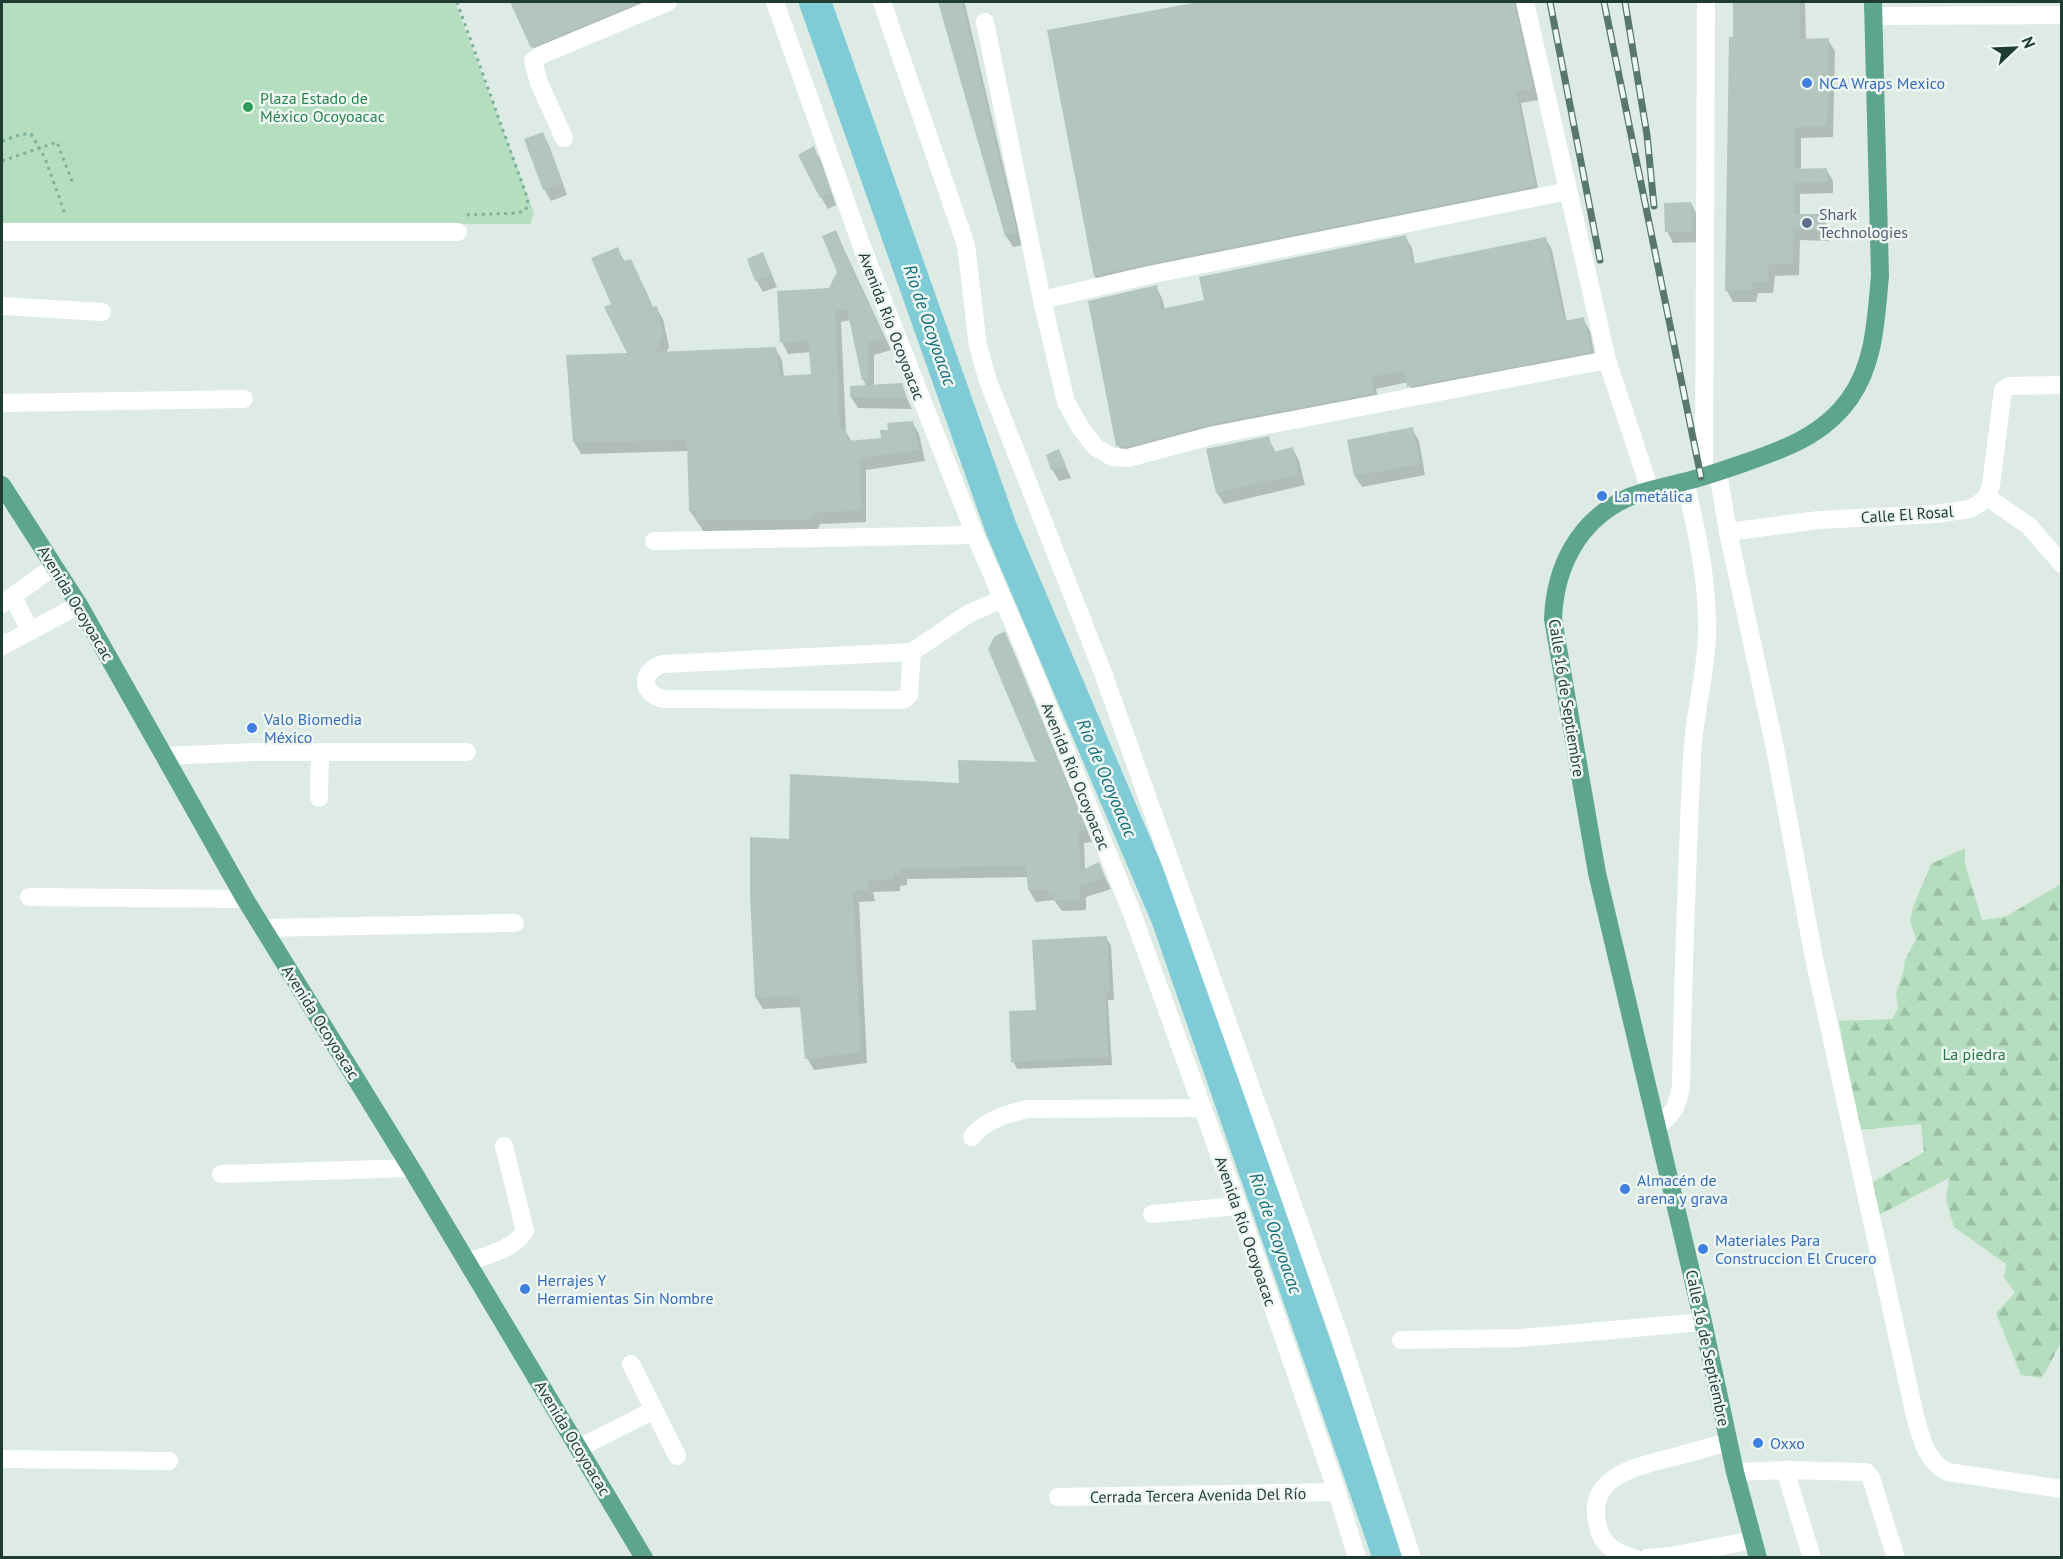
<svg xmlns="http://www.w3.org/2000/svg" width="2063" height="1559" font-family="'PT Sans',sans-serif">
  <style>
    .grass { fill: #b4debe }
    .forest { fill: url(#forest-firs) }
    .shadow { fill: #0003 }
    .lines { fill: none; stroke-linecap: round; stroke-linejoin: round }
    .river { stroke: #7fccd6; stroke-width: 32 }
    .building { fill: #b3c6bd }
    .path { stroke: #7bb19e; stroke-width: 3; stroke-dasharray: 3 4.5; stroke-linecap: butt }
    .minor { stroke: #fff; stroke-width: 18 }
    .major { stroke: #5ea590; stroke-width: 18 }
    .rail-casing { stroke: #58786e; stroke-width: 7 }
    .rail { stroke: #eef7f2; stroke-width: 4.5; stroke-dasharray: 14; stroke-linecap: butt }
    .shop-dot { fill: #3f7fe0; stroke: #eef7f2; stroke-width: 2 }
    .leisure-dot { fill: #2e9e5b; stroke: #eef7f2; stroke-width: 2 }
    .service-dot { fill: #5c6f8a; stroke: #eef7f2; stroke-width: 2 }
    .labels { text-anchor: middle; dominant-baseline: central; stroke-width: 5; stroke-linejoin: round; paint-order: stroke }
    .shop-label { font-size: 16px; fill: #366cbe; stroke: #eef7f2; text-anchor: start }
    .leisure-label { font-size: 16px; fill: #27864d; stroke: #eef7f2; text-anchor: start }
    .service-label { font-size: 16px; fill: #4e5e75; stroke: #eef7f2; text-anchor: start }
    .street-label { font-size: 16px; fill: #1e3c32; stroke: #eef7f2 }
    .park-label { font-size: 16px; fill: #257641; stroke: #eef7f2 }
    .water-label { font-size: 18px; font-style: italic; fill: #136e7c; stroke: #eef7f2 }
  </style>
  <defs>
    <pattern id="forest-firs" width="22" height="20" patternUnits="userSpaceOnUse" patternTransform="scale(1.5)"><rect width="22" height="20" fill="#b4debe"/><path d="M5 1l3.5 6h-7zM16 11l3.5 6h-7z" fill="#9abfa4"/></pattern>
  </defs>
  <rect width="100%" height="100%" fill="#ddebe4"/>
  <polygon class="grass" points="2,2 455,2 534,213 530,224 2,227"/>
  <polygon class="forest" points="1965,848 1965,864 1982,920 2005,917 2061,884 2062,1341 2042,1378 2021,1375 1996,1313 2015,1293 2004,1277 2006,1264 1954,1227 1946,1200 1949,1178 1879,1215 1871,1183 1924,1152 1921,1124 1859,1130 1839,1021 1892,1019 1898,1008 1896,993 1904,970 1905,960 1916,939 1910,920 1914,905 1931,864"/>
  <g class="shadow">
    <polygon points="512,2 642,2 646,13 539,59"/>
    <polygon points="939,2 963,2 965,4 1022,245 1013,247 1006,236"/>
    <polygon points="1206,2 1521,2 1539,100 1521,103 1540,198 1102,288 1095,276 1048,32"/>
    <polygon points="1734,2 1805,2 1806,40 1828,40 1835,51 1833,137 1801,138 1801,170 1826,169 1833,181 1833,193 1800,194 1800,216 1822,216 1829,228 1829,241 1800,240 1799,275 1775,276 1773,293 1758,293 1756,302 1733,302 1727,291"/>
    <polygon points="542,134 549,145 567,195 551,201 544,189"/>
    <polygon points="813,148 820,159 836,205 828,209 821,197"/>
    <polygon points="1691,203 1697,215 1699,242 1673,243 1667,231"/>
    <polygon points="836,232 891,350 874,355 874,386 901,385 912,409 858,408 851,397 867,387 863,379 851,320 841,322 846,432 852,442 883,439 890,432 912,422 919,434 925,461 866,470 866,522 820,524 817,531 704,532 690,511 689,451 581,454 574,442 629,355 613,305 617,249 625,262 637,272 654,309 656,308 663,319 669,347 666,353 775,348 782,360 784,377 813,376 811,352 788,354 782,342 830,289 839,272"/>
    <polygon points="1405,237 1412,248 1415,265 1546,239 1552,250 1567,322 1583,319 1590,331 1596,363 1416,398 1408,382 1376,389 1380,405 1125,457 1118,445 1156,287 1162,298 1165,310 1205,302"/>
    <polygon points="763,254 777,287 763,292 756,280"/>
    <polygon points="1412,429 1419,441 1425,475 1362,487 1355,476"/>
    <polygon points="1268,438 1276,453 1293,449 1299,461 1305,485 1224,504 1217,493"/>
    <polygon points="1059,451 1071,478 1059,481 1052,469"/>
    <polygon points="1011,645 1092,842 1084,843 1085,870 1098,864 1111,889 1086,897 1086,910 1062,911 1054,900 1036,902 1029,890 1028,877 907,879 907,885 900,886 900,891 873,892 875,901 859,902 867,1063 814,1070 807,1058 802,1007 763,1009 756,998 790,841 960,785 1039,764"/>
    <polygon points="1106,938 1111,945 1114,1000 1108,1000 1112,1065 1017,1069 1013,1061 1038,1011"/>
  </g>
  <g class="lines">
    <polyline class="river" points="815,2 1001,528 1167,918 1389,1558"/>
  </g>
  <g class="building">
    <polygon points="510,2 640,2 531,48"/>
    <polygon points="938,2 962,2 1017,233 1005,236"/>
    <polygon points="1198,2 1514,2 1533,88 1516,91 1535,186 1147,264 1094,276 1047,30"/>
    <polygon points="1733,2 1800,2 1800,39 1829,38 1827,126 1795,127 1795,169 1827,168 1828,182 1794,183 1794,214 1823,214 1823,230 1794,229 1793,264 1769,264 1767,282 1752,282 1750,290 1725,291 1729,37 1733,37"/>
    <polygon points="543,132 562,183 543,190 524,139"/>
    <polygon points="814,146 831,193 820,198 798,155"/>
    <polygon points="1691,202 1693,231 1665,232 1664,203"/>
    <polygon points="836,230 849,263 885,338 868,343 868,379 862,380 847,309 835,310 840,429 846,429 847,441 881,438 880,430 888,430 887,423 913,421 919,450 860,458 861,510 814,513 811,520 696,520 696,510 689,511 687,440 573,442 566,355 627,353 604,307 611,304 591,258 618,247 623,261 631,259 653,307 657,306 663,335 655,352 776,347 780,376 811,374 808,340 780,343 777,291 829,288 837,272 822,236"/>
    <polygon points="1406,235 1412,264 1546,237 1564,321 1584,317 1591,352 1407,387 1404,370 1371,377 1374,393 1212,424 1127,447 1116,446 1088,301 1157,285 1161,309 1204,300 1199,277"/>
    <polygon points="763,252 772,275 755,281 747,259"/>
    <polygon points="902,383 907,398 850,397 850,386"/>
    <polygon points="1413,427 1420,464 1354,476 1347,440"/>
    <polygon points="1269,436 1273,452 1293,447 1299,474 1216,493 1206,449"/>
    <polygon points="1059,449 1066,466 1051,470 1046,455"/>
    <polygon points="1005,631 1086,831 1079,831 1080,871 1099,862 1105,877 1080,886 1080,899 1054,900 1054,894 1050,896 1047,889 1028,890 1026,866 901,868 901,874 894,874 894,879 867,881 869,890 853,891 861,1052 805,1059 799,995 755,998 750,896 750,837 789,839 790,774 959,783 958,760 1036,762 988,649 994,637"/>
    <polygon points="1107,936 1110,992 1105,993 1108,1057 1011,1062 1009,1011 1036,1010 1032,940"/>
  </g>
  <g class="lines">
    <g class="path">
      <polyline points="457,2 527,197 528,205 525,211 517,213 465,215"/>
      <polyline points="2,141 22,134 31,134 45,158 65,214"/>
      <polyline points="2,161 57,142 73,184"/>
    </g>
    <g class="minor">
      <polyline points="775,2 862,247 975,535 1024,648 1132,913 1238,1206 1337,1492 1357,1558"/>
      <polyline points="882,2 966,245 978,346 988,381 1103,673 1340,1337 1412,1558"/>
      <polyline points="1525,2 1607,360 1650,490"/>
      <polyline points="1873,16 2062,15"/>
      <polyline points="985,22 1042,300 1066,402 1080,427 1095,447 1112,457 1128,458 1214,435 1607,360"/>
      <polyline points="564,138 539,83 533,61 541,55 668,2"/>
      <polyline points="2,232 458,232"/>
      <polyline points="1042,300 1149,275 1568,191"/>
      <polyline points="2,306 102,312"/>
      <polyline points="2,403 244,399"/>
      <path d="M1718,472l10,60 47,216 39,210 101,458c6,21 11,46 33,56l114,17"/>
      <polyline points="1704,476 1706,2"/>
      <polyline points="1987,497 2029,526 2062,564"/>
      <polyline points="1728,532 1819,520 1935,514 1970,509 1977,505 1987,497 1991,485 2003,390 2009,386 2062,385"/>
      <polyline points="654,541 975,535"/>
      <polyline points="13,597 30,631"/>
      <polyline points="2,604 55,566"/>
      <polyline points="2,646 79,605"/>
      <path d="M912,652l-249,12c-24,7 -22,31 2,35l238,1 6,-5 3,-43 56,-38 34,-15"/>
      <polyline points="164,756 255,752 467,752"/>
      <polyline points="319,798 320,752"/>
      <polyline points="29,897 245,899"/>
      <polyline points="263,928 515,923"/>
      <path d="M1658,1126c16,-14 19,-18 23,-39 2,-111 6,-221 11,-331 2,-41 14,-81 15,-122 1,-52 -10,-103 -22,-152"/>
      <path d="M972,1137c13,-17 36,-24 56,-28l175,-1"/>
      <polyline points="221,1174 411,1168"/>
      <polyline points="1152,1214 1238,1206"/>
      <path d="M468,1262c19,-7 45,-12 57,-31l-21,-85"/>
      <polyline points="1401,1340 1522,1338 1703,1322"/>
      <polyline points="631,1364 654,1410"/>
      <polyline points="579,1448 654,1410 677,1456"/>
      <polyline points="2,1459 169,1461"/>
      <polyline points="1785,1470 1812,1558"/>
      <polyline points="1735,1472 1785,1470 1866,1472 1871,1478 1896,1558"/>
      <polyline points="1058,1497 1337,1492"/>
      <path d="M1634,1558c-21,-6 -33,-13 -37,-36 -10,-45 40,-56 73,-64 20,-5 39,-11 59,-16"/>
      <polyline points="1647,1558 1670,1556 1753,1540"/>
    </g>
    <g class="major">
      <polyline points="2,485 79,605 245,899 411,1168 644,1558"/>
      <path d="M1758,1558l-23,-86 -32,-150 -106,-449 -44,-254c2,-52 25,-98 74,-121 18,-8 38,-11 56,-16 21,-5 41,-12 61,-19 41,-14 80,-28 106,-65 25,-35 26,-81 30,-122l-7,-274"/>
    </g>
    <defs>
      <g id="rail">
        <polyline points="1550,2 1600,260"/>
        <polyline points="1604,2 1701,477"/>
        <polyline points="1625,2 1647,135 1654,206"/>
      </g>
    </defs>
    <use href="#rail" class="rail-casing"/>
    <use href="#rail" class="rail"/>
  </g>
  <g class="shop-dot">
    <circle cx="1807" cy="83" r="6"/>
    <circle cx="1602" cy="496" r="6"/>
    <circle cx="252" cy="728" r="6"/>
    <circle cx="1625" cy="1189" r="6"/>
    <circle cx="1703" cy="1249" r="6"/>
    <circle cx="525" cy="1289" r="6"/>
    <circle cx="1758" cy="1443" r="6"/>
  </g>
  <circle class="leisure-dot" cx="248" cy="107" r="6"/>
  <circle class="service-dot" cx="1807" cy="223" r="6"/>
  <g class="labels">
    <g class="shop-label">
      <text x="1819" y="83">NCA Wraps Mexico</text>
      <text x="1614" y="496">La metálica</text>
      <text x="264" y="719">Valo Biomedia<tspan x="264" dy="18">México</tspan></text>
      <text x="1637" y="1180">Almacén de<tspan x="1637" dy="18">arena y grava</tspan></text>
      <text x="1715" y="1240">Materiales Para<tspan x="1715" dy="18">Construccion El Crucero</tspan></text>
      <text x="537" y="1280">Herrajes Y<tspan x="537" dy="18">Herramientas Sin Nombre</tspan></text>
      <text x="1770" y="1443">Oxxo</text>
    </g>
    <g class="leisure-label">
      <text x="260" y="98">Plaza Estado de<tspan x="260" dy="18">México Ocoyoacac</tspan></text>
    </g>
    <g class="service-label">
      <text x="1819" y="214">Shark<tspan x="1819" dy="18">Technologies</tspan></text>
    </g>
    <g class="street-label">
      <text transform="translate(892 326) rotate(69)">Avenida Río Ocoyoacac</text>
      <text transform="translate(1907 514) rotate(-4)">Calle El Rosal</text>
      <text transform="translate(76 603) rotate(59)">Avenida Ocoyoacac</text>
      <text transform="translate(1567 698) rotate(81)">Calle 16 de Septiembre</text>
      <text transform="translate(1076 776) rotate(68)">Avenida Río Ocoyoacac</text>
      <text transform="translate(321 1022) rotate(58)">Avenida Ocoyoacac</text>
      <text transform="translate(1246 1231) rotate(71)">Avenida Río Ocoyoacac</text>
      <text transform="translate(1708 1348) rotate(78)">Calle 16 de Septiembre</text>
      <text transform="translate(573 1438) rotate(59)">Avenida Ocoyoacac</text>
      <text transform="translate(1198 1495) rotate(-1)">Cerrada Tercera Avenida Del Río</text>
    </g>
    <g class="park-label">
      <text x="1974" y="1054">La piedra</text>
    </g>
    <g class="water-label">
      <text transform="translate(930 325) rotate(71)">Rio de Ocoyoacac</text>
      <text transform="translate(1107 778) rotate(67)">Rio de Ocoyoacac</text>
      <text transform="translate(1276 1233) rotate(71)">Rio de Ocoyoacac</text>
    </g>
  </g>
  <rect width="2063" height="1559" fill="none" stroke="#1e3c32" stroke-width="6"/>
  <g transform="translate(2015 48) rotate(67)" stroke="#eef7f2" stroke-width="4.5" paint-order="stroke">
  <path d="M0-4.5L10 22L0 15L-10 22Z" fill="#1e3c32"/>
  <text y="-9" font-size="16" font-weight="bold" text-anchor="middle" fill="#1e3c32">N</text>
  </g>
</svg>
